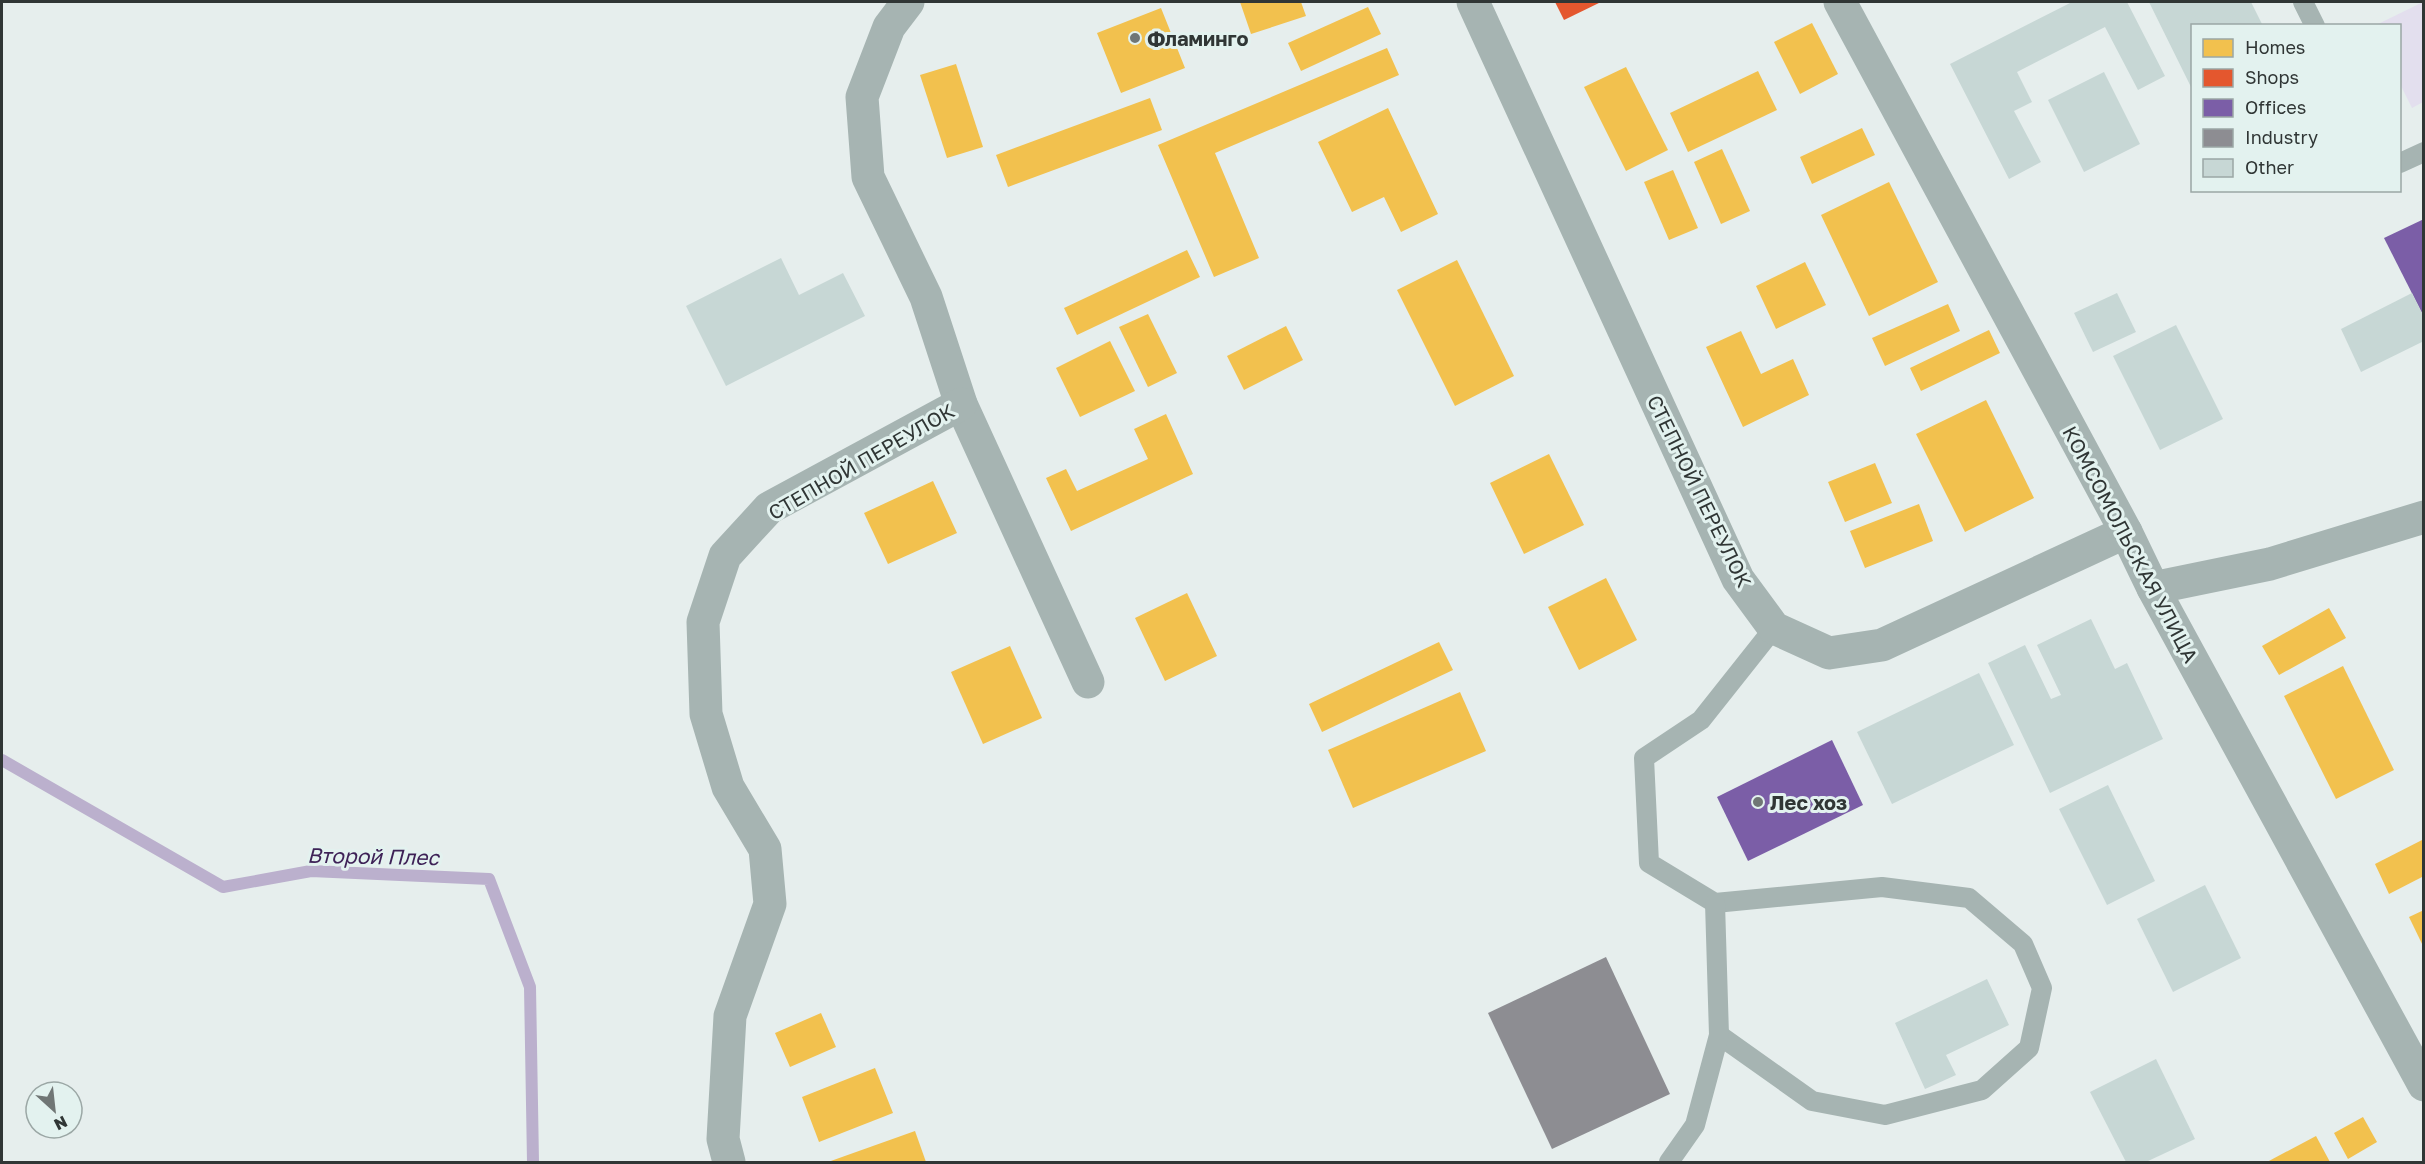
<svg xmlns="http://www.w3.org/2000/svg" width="2425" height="1164" font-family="'Golos Text',sans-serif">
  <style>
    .green { fill: #e3dfee }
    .homes { fill: #f2c14e }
    .shops { fill: #e4572e }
    .offices { fill: #7b5ea7 }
    .industry { fill: #8d8d92 }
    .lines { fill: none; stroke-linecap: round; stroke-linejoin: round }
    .stream { stroke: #bbb0cd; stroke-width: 12 }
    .building { fill: #c7d7d5 }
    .lane { stroke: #a6b4b2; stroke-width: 20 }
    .street { stroke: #a6b4b2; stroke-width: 33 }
    .poi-dot { fill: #707675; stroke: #e3f2ef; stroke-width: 2 }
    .labels { text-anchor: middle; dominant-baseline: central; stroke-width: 6; stroke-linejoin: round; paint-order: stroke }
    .poi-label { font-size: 20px; font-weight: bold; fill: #303635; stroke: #e3f2ef; text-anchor: start }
    .street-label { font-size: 20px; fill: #303635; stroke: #e3f2ef }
    .water-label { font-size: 21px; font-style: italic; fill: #3e2257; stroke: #e3f2ef }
  </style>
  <rect width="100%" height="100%" fill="#e6eeed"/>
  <polygon class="green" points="2423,2 2423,102 2412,108 2400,84 2400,26 2376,25"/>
  <g class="homes">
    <polygon points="1240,2 1301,2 1306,16 1251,34"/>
    <polygon points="1368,7 1381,34 1301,71 1288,43"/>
    <polygon points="1161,8 1185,68 1121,93 1097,33"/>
    <polygon points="1812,23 1838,74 1800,94 1774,42"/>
    <polygon points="1387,48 1399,75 1215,153 1259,258 1214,277 1158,145"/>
    <polygon points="956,64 983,147 947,158 920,75"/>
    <polygon points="1626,67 1668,150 1626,171 1584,87"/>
    <polygon points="1758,71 1777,110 1688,152 1670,113"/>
    <polygon points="1150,98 1162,130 1008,187 996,155"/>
    <polygon points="1388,108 1438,214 1401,232 1384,197 1352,212 1318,142"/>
    <polygon points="1862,128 1875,155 1812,184 1800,157"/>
    <polygon points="1722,149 1750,211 1721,224 1694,162"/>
    <polygon points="1673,170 1698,228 1669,240 1644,182"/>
    <polygon points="1889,182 1938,282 1869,316 1821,215"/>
    <polygon points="1187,250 1200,277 1077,335 1064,308"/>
    <polygon points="1457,260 1514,376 1455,406 1397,290"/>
    <polygon points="1805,262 1826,305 1776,329 1756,286"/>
    <polygon points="1948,304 1960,331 1885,366 1872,338"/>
    <polygon points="1148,314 1177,373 1148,387 1119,327"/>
    <polygon points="1286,326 1303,360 1244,390 1227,356"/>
    <polygon points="1989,330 2000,353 1921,391 1910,368"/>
    <polygon points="1741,331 1761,374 1793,359 1809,395 1743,427 1706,347"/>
    <polygon points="1110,341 1135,391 1080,417 1056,368"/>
    <polygon points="1986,400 2034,498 1965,532 1916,434"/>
    <polygon points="1166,414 1193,474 1071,531 1046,478 1066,469 1077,491 1148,459 1134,429"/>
    <polygon points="1549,454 1584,525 1524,554 1490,483"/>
    <polygon points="1875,463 1892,503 1845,522 1828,482"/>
    <polygon points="933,481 957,533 888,564 864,513"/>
    <polygon points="1919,504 1933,541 1865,568 1850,531"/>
    <polygon points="1606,578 1637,640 1579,670 1548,607"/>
    <polygon points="1187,593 1217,656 1165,681 1135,618"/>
    <polygon points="2329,608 2346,638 2279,675 2262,646"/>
    <polygon points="1439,642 1453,670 1322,732 1309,704"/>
    <polygon points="1010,646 1042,718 983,744 951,672"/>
    <polygon points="2343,666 2394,770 2336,799 2284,696"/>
    <polygon points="1460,692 1486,751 1353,808 1328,750"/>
    <polygon points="2424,839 2424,876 2389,894 2375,864"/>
    <polygon points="2424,910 2424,948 2409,917"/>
    <polygon points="821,1013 836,1047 790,1067 775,1033"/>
    <polygon points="875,1068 893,1113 819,1142 802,1097"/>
    <polygon points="2363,1117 2377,1142 2348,1159 2334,1133"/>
    <polygon points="915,1131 926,1162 828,1162"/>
    <polygon points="2316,1136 2330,1162 2267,1162"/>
  </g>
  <polygon class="shops" points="1555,2 1601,2 1564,20"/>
  <g class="offices">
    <polygon points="2424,219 2424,317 2384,238"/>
    <polygon points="1832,740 1863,805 1748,861 1717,797"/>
  </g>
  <polygon class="industry" points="1606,957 1670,1094 1552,1149 1488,1013"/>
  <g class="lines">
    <polyline class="stream" points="2,760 223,887 311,871 489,879 530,987 533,1162"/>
  </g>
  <g class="building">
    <polygon points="2072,2 2127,2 2165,76 2138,90 2105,27 2017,72 2032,102 2014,111 2041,162 2009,179 1950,64"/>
    <polygon points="2149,2 2251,2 2263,26 2192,26 2192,89"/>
    <polygon points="2104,72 2140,144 2084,172 2048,100"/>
    <polygon points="781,258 799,295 843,273 865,316 726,386 686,306"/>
    <polygon points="2117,293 2136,332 2093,352 2074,313"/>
    <polygon points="2412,293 2424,317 2424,341 2361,372 2341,329"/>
    <polygon points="2176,325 2223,419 2160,450 2113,356"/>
    <polygon points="2091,619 2115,669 2127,663 2163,739 2050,793 1988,663 2025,645 2051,699 2061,695 2037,645"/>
    <polygon points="1979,673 2014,745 1892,804 1857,732"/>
    <polygon points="2108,785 2155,881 2107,905 2059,809"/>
    <polygon points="2205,885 2241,958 2173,992 2137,919"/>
    <polygon points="1987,979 2009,1025 1946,1055 1956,1075 1925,1089 1895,1023"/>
    <polygon points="2156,1059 2195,1139 2146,1162 2126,1162 2090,1092"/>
  </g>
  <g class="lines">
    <g class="lane">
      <polyline points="2303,2 2315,26"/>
      <polyline points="2400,163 2424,152"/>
      <polyline points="1719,1035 1812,1101 1885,1115 1982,1090 2029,1048 2042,988 2023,944 1969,898 1882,887 1715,903 1649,863 1644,758 1701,720 1774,628"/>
      <polyline points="1669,1162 1695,1125 1719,1035 1715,903"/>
    </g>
    <g class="street">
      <polyline points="908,2 889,27 862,97 868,177 926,297 961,404 1088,682"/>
      <polyline points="1473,2 1738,579 1774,628 1829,653 1882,645 2126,532"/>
      <polyline points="1840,2 2126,532 2153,588 2424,1085"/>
      <polyline points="2153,588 2270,564 2424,517"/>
      <polyline points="729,1162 723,1139 730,1016 770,904 765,849 728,787 706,714 703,622 725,556 769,508 961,404"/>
    </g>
  </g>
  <g class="poi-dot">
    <circle cx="1135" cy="38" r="6"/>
    <circle cx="1758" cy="802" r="6"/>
  </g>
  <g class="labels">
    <g class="poi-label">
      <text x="1147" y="38">Фламинго</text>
      <text x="1770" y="802">Лес хоз</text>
    </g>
    <g class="street-label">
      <text transform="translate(861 461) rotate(-30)">СТЕПНОЙ ПЕРЕУЛОК</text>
      <text transform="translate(1700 491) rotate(64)">СТЕПНОЙ ПЕРЕУЛОК</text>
      <text transform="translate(2131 544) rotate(62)">КОМСОМОЛЬСКАЯ УЛИЦА</text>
    </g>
    <g class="water-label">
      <text transform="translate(373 856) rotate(1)">Второй Плес</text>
    </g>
  </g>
  <rect width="2425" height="1164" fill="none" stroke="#303635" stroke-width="6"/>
  <rect x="2191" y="24" width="210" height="168" fill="#e3f2ef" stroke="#9ba7a5" stroke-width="1.5"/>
  <rect x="2203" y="39" width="30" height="18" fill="#f2c14e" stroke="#9ba7a5" stroke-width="1.5"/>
  <text x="2245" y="54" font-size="18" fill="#303635">Homes</text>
  <rect x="2203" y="69" width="30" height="18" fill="#e4572e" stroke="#9ba7a5" stroke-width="1.5"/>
  <text x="2245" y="84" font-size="18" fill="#303635">Shops</text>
  <rect x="2203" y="99" width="30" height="18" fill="#7b5ea7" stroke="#9ba7a5" stroke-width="1.5"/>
  <text x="2245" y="114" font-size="18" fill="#303635">Offices</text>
  <rect x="2203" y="129" width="30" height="18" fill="#8d8d92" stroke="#9ba7a5" stroke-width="1.5"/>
  <text x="2245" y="144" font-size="18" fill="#303635">Industry</text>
  <rect x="2203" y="159" width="30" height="18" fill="#c7d7d5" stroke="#9ba7a5" stroke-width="1.5"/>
  <text x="2245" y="174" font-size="18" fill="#303635">Other</text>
  <g transform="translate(54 1110) rotate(153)"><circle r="28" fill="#e3f2ef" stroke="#9ba7a5" stroke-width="1.5"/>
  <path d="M0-4.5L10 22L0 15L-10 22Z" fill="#707675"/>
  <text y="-9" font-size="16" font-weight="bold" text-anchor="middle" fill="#303635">N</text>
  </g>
</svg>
